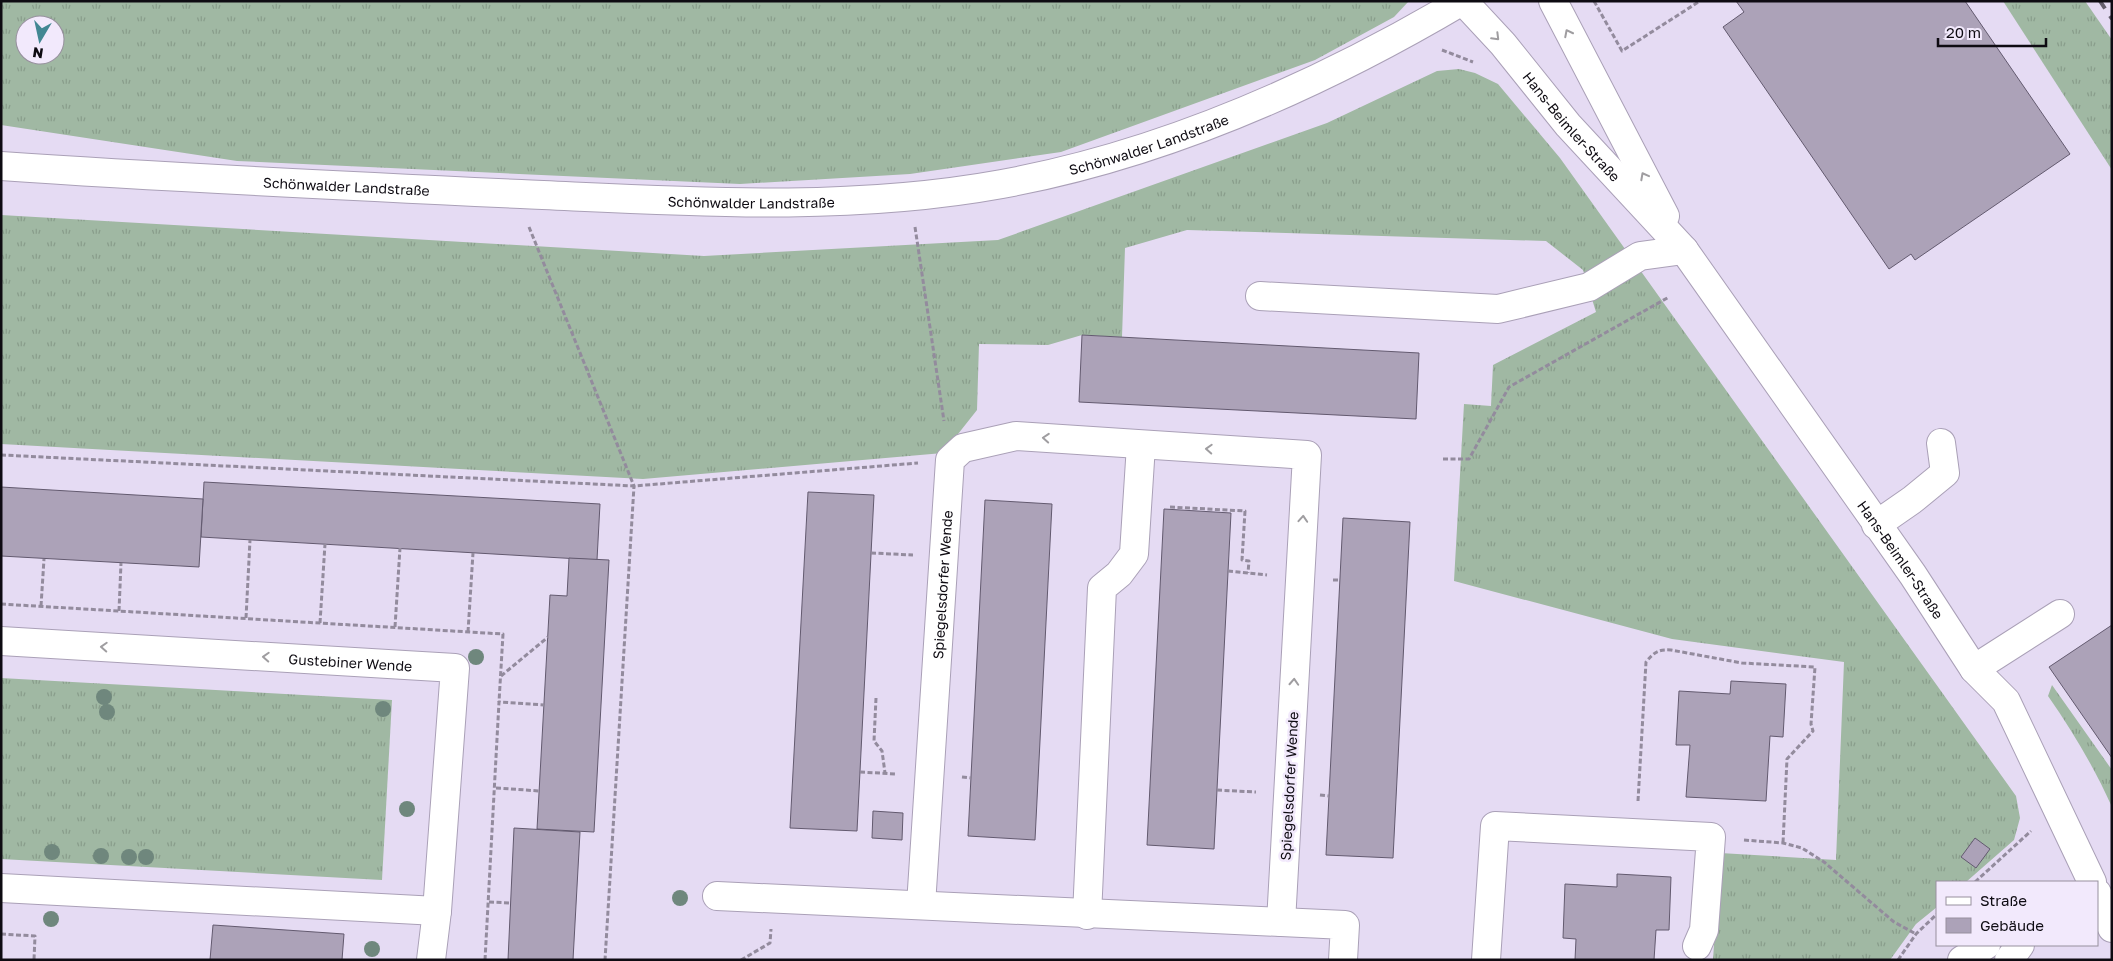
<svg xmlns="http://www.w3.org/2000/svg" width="2113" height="961" font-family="'Golos Text',sans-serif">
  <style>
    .grass { fill: url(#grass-tufts); fill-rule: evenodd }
    .building { fill: #aca2b8; stroke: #635a6f }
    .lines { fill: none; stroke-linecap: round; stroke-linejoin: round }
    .minor-casing { stroke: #aaa0b7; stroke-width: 30 }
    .major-casing { stroke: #aaa0b7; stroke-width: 30 }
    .path { stroke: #938b9d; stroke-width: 3; stroke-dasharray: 5 2.5; stroke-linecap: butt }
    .minor { stroke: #fff; stroke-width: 28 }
    .major { stroke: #fff; stroke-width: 28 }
    .rail { stroke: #655f6d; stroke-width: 4; stroke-dasharray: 9 9; stroke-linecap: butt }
    .tree { fill: #6f877d }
    .oneway { stroke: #9f9da0 }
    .labels { text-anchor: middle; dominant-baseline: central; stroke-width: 5; stroke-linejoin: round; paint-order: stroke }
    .street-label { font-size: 14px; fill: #0e0b12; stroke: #f2e9fc }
  </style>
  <defs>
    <pattern id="grass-tufts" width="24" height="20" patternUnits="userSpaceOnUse" patternTransform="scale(1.25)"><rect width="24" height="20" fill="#a0b8a3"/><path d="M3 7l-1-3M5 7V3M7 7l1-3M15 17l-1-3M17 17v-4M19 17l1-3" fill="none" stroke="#899d8b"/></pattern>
  </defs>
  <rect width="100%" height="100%" fill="#e5dbf3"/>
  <g class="grass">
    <path d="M1,1h1408l-15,16 -79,43 -254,92 -151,22 -170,10 -503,-23 -236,-36zM25,25h30v30h-30z"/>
    <polygon points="2003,1 2085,1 2112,40 2112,170"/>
    <polygon points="1459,69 1475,73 1498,84 1560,158 2016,796 2020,818 2014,840 1966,882 1937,882 1937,907 1916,924 1890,960 1713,960 1720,853 1836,860 1844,662 1672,639 1454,581 1464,404 1491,406 1493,365 1596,312 1583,270 1546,241 1187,230 1125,248 1122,337 1082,335 1048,345 979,344 977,410 943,453 643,479 1,444 1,215 704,256 998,240 1327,123 1437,71"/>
    <polygon points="1,678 392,700 382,880 1,859"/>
    <path d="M2052,685l60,85v37c-18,-40 -39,-75 -64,-111z"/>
  </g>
  <g class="building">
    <polygon points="1736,1 1965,1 2070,154 1915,260 1911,254 1889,269 1723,27 1744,12"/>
    <polygon points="1082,335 1419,353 1416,419 1079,402"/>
    <polygon points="204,482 600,504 597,560 201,537"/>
    <polygon points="1,487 203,499 199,567 1,556"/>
    <polygon points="808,492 874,495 857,831 790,828"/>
    <polygon points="985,500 1052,504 1035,840 968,836"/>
    <polygon points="1164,509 1231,513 1214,849 1147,845"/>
    <polygon points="1343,518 1410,522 1393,858 1326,855"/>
    <polygon points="569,558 609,560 594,832 537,829 550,595 567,596"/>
    <polygon points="2112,625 2112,758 2049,667"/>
    <polygon points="1731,681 1786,684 1783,737 1770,736 1766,801 1686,797 1690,745 1676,745 1679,691 1730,694"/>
    <polygon points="873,811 903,813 902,840 872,838"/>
    <polygon points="514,828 580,832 573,960 508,960"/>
    <polygon points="1975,838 1990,849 1976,868 1961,857"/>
    <polygon points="1617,874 1671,877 1669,930 1656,930 1654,960 1575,960 1576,939 1563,938 1565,884 1617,887"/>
    <polygon points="213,925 344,934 342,960 210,960"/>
  </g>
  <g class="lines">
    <defs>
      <g id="minor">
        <polyline points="1260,296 1498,309 1589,287 1640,256 1684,250"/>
        <polyline points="1876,525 1912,500 1945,473 1941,443"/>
        <path id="s1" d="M1,641l454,27 -18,243 -6,49"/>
        <polyline points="1974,669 2060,614"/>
        <polyline points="1,888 437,911"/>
        <polyline points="717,896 1345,925 1343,960"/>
        <path id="s2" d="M921,905l29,-445 13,-12 53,-12 291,19 -26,467"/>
        <polyline points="1087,915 1102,588 1119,574 1134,554 1141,445"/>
        <polyline points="1486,960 1495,826 1711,837 1704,930 1697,946"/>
        <polyline points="1962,960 1986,945"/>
        <polyline points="2009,960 2020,945"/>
      </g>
      <g id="major">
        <path id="s3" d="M1463,1l40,43 65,81 116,125 229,325 61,94 32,32 86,181"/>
        <polyline points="1553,1 1665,216"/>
        <path id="s4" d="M1,166c173,12 346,20 520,28 161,7 322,19 481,-10 164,-30 318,-99 460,-183"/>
        <polyline points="2097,893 2112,928"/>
      </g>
    </defs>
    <use href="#minor" class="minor-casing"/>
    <use href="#major" class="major-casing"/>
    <g class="path">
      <polyline points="1594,1 1622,51 1700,1"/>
      <polyline points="1442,50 1473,62"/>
      <polyline points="529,227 634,486 605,960"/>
      <polyline points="915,227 944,421"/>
      <polyline points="1,455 634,486 918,463"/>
      <polyline points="1443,459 1469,459 1509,387 1669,297"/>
      <polyline points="1170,507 1245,511 1242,560 1249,561 1248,573"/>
      <polyline points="871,553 913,555"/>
      <polyline points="1228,571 1267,575"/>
      <polyline points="1333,580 1340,580"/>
      <polyline points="1,604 503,634 499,702"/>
      <polyline points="41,606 44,559"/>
      <polyline points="119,611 121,563"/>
      <polyline points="246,618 250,540"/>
      <polyline points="320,623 325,544"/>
      <polyline points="395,627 400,548"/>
      <polyline points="468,632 473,553"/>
      <polyline points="501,676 548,637"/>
      <polyline points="876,698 874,741 882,751 885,773"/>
      <polyline points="860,772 896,774"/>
      <polyline points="962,777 971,778"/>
      <polyline points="496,788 540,791"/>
      <polyline points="1217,790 1256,792"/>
      <polyline points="1320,795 1329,796"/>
      <path d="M1638,801l8,-139c8,-10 13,-13 25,-12l71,13 73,4 -4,57 2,7 -26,28 -4,84"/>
      <polyline points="1744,840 1783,843 1802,848 1824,862 1894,922 1916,934"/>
      <polyline points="1975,882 2031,831"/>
      <polyline points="489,902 511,903"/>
      <polyline points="1,934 35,936 34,960"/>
      <polyline points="485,960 499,702 544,705"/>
      <polyline points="741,960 770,943 771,929"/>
      <polyline points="1898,960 1916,934 1937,914"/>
    </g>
    <use href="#minor" class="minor"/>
    <use href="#major" class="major"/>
    <polyline class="rail" points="2100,1 2112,19"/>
  </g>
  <g class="tree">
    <circle cx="476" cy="657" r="8"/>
    <circle cx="104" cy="697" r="8"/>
    <circle cx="383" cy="709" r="8"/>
    <circle cx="107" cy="712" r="8"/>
    <circle cx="407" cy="809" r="8"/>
    <circle cx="52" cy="852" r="8"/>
    <circle cx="101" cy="856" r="8"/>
    <circle cx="129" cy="857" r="8"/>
    <circle cx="146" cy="857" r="8"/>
    <circle cx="680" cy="898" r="8"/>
    <circle cx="51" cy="919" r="8"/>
    <circle cx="372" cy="949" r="8"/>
  </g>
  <defs><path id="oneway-chevron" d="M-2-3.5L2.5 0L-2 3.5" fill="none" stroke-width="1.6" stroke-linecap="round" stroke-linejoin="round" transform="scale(1.25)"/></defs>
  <g class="oneway">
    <use href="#oneway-chevron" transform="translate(1568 33) rotate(-117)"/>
    <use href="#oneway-chevron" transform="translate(1496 37) rotate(45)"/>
    <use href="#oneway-chevron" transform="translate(1644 176) rotate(-118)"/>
    <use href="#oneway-chevron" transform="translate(1046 438) rotate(-176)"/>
    <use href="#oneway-chevron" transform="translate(1209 449) rotate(-177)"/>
    <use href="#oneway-chevron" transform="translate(1303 519) rotate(-86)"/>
    <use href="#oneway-chevron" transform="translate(104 647) rotate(-177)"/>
    <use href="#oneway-chevron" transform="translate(266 657) rotate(-177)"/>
    <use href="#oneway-chevron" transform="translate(1294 682) rotate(-87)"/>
  </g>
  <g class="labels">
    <g class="street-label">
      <text stroke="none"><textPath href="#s3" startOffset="166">Hans-Beimler-Straße</textPath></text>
      <text stroke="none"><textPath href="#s4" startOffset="1155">Schönwalder Landstraße</textPath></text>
      <text stroke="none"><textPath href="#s4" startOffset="346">Schönwalder Landstraße</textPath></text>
      <text stroke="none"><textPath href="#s4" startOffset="751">Schönwalder Landstraße</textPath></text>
      <text stroke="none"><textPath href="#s3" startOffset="711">Hans-Beimler-Straße</textPath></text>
      <text stroke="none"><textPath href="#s2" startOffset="321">Spiegelsdorfer Wende</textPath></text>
      <text stroke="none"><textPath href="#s1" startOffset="350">Gustebiner Wende</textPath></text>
      <text transform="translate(1289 786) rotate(-87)">Spiegelsdorfer Wende</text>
    </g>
  </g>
  <rect width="2113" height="961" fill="none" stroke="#0e0b12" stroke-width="5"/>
  <rect x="1936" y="881" width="162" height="65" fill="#f2e9fc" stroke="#97909e"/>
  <rect x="1946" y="897" width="25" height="8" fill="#ffffff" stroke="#97909e"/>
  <text x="1980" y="906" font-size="15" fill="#0e0b12">Straße</text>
  <rect x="1946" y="918" width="25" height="15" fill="#aca2b8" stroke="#97909e"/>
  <text x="1980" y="931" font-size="15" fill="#0e0b12">Gebäude</text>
  <g transform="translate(40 40) rotate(189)"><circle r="24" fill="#f2e9fc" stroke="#97909e"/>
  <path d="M0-4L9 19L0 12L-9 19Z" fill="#428793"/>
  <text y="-8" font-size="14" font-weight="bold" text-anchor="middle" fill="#0e0b12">N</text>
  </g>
  <path d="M1938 38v8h108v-8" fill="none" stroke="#0e0b12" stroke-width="2.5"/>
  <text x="1946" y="38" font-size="15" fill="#0e0b12" stroke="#f2e9fc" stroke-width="4" paint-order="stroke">20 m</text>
</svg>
